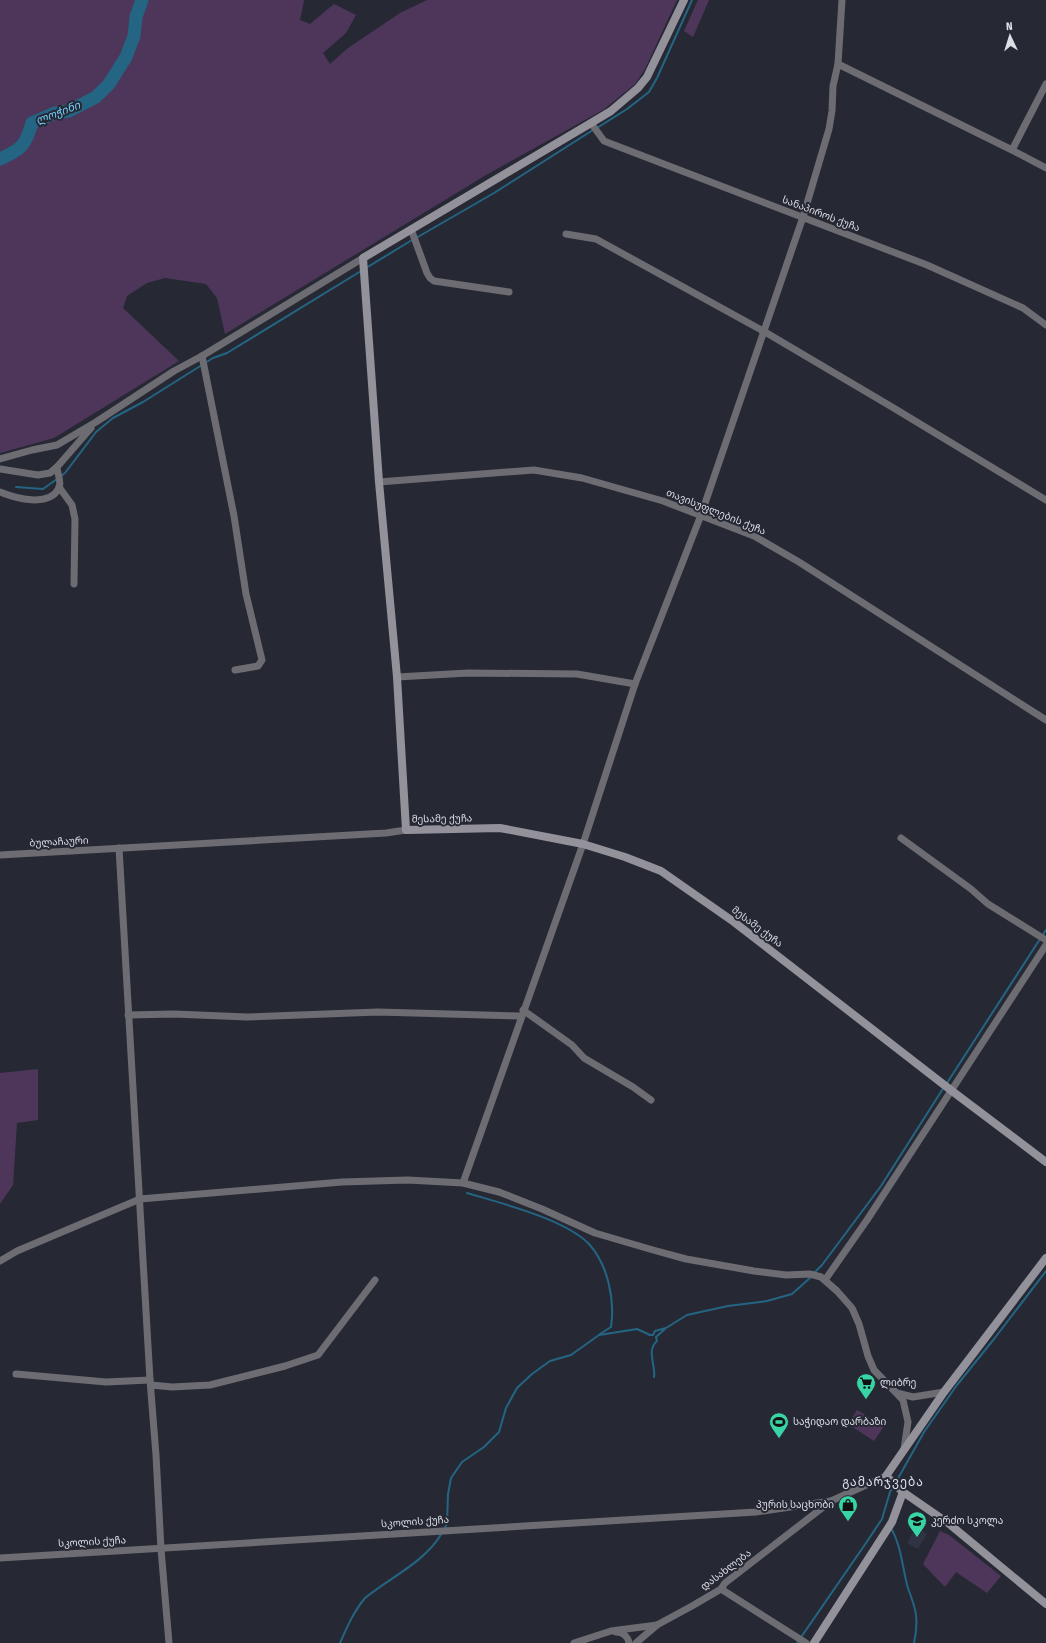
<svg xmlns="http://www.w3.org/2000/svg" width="1046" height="1643" font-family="'Fira Sans Condensed','Noto Sans Georgian',sans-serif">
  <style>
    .built { fill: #2f3343 }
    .green { fill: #4e365b }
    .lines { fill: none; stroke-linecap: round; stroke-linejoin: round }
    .stream { stroke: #236582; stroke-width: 2 }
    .river { stroke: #236582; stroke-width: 13 }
    .street { stroke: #6d6c72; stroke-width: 7 }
    .secondary { stroke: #93929b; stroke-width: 8 }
    .labels { text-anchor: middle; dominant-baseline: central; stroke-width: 4; stroke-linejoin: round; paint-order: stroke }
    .street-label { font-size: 10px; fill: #dcdee5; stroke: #262934 }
    .poi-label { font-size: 10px; fill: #dcdee5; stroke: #262934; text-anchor: start }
    .water-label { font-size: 11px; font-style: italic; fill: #70cffc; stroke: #262934 }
    .quarter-label { font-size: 12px; letter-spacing: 1px; fill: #dbe0ef; stroke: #262934 }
  </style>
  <rect width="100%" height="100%" fill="#262934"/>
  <polygon class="built" points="916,1527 927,1534 918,1549 907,1543"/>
  <g class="green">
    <polygon points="0,0 304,0 300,20 310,24 334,4 356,15 346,33 323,53 330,64 348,48 400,13 427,0 677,0 645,69 635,84 603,110 486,175 225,334 217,298 206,284 165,278 147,283 127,296 123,308 179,361 54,438 0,453"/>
    <polygon points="698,0 709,0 693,37 684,31"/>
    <polygon points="38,1069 38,1120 17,1123 13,1185 0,1204 0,1073"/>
    <polygon points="857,1410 884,1426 874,1441 848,1424"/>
    <polygon points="940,1531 949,1535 1001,1576 987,1593 956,1572 945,1587 923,1564"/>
  </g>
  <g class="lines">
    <g class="stream">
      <polyline points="597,128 627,109 649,92 657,78 692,0"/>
      <polyline points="416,238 494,193 593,130"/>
      <polyline points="366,268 412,240"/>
      <polyline points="61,476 65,473 96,432 113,418 143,402 213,358 227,353 361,271"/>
      <polyline points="16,487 43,489 57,479"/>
      <polyline points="1042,936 1046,930"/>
      <polyline points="947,1083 1040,939"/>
      <path d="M467,1193c33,10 98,26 122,51 19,21 26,56 22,83l-11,7"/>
      <polyline points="814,1273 822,1265 881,1186 944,1087"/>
      <path d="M654,1377c2,-11 -8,-27 3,-36l-1,-4 9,-8"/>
      <polyline points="896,1482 924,1432 957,1385 994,1339 1046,1271"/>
      <path d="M891,1528c11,19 11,40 17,60 3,9 7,18 8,27 1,9 0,19 -2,28"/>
      <polyline points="444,1529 447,1524 448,1494 451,1478 462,1462 484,1447 499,1432 506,1408 517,1388 532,1374 550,1361 571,1355 599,1335 637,1329 650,1335 653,1335 655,1331 666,1328 687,1315 728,1306 767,1301 792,1294 811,1277"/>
      <path d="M340,1643c7,-16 14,-32 25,-45 26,-21 60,-36 77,-65"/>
      <polyline points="797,1643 866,1543 882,1519 890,1492 894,1486"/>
    </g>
    <path class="river" d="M0,159c22,-10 25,-13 32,-36l23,-10 14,-2 27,-14 13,-13 17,-27 8,-21 2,-19 6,-17"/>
    <g class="street">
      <polyline points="838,64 1012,150 1046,168"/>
      <polyline points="591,123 604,141 927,265 1023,308 1046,325"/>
      <polyline points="1012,150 1046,84"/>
      <polyline points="411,229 427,273 430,278 434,281 509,292"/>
      <polyline points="566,234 596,239 765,332 892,407 1046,500"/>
      <polyline points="202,356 234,516 246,594 262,660 258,666 235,670"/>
      <polyline points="0,459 32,450 57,445 96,422 174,371 202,356 363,258"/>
      <polyline points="0,469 38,475 50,473 57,467"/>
      <polyline points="379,482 534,470 582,478 663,501 754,536 799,562 1046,720"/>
      <polyline points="59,487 72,505 75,519 74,584"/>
      <path d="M0,492c15,6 49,16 59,-4 3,-7 -2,-14 -2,-21l34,-39"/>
      <polyline points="397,677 468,673 577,674 635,684"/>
      <polyline points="901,838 971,889 988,904 1046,940"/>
      <polyline points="119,848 150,1380 156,1455 161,1549 169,1643"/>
      <polyline points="0,855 386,833 406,830"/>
      <polyline points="523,1010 572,1045 584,1058 633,1087 651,1100"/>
      <polyline points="128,1015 174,1014 247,1017 378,1012 521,1016"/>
      <polyline points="463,1183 583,844 635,684 701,515 803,217 829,129 832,111 833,86 838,64 842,0"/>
      <polyline points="0,1261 17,1251 140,1199 342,1182 408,1180 463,1183 499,1192 542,1209 595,1233 653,1250 686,1259 754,1271 786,1275 810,1274 821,1277 837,1291 852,1308 859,1324 868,1356 874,1370 903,1400 908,1422 904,1449"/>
      <polyline points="825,1280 867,1220 1046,945"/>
      <polyline points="16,1374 106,1382 150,1380"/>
      <polyline points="151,1385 172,1387 210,1385 285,1366 318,1355 375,1280"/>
      <polyline points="897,1393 913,1397 944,1392"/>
      <polyline points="0,1558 756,1512 831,1501"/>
      <polyline points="721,1589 806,1643"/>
      <path d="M616,1632c6,0 12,4 13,11"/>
      <polyline points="574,1643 611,1631 657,1625 692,1606 721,1589 725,1583 831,1501 886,1476"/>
      <polyline points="636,1643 657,1625"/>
    </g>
    <g class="secondary">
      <polyline points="684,0 647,77 638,88 611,111 591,123 363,258 379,482 397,677 406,830 500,828 583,844 625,857 661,871 734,922 952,1091 1046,1162"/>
      <polyline points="1046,1258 944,1392 886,1476 903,1492 948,1523 1046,1604"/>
      <polyline points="814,1643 892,1522 903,1492"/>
    </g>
  </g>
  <defs>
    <symbol id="supermarket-pin" viewBox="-11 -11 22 30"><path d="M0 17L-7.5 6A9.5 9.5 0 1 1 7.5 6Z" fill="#39d4a5" stroke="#262934"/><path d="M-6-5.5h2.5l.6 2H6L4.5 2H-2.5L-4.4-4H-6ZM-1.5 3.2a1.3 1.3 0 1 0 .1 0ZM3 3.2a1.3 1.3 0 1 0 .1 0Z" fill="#111"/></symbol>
    <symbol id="stadium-pin" viewBox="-11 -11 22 30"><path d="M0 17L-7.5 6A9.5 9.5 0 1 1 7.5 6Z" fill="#39d4a5" stroke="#262934"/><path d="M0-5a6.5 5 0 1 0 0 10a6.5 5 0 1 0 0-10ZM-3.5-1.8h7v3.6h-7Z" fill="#111"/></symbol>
    <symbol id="shop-pin" viewBox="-11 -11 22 30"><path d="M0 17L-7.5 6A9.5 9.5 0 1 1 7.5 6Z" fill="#39d4a5" stroke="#262934"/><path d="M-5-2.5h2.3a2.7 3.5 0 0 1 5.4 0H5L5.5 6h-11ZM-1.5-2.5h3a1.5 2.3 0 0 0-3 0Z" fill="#111"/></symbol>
    <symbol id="school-pin" viewBox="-11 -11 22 30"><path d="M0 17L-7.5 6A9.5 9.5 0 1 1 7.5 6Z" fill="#39d4a5" stroke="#262934"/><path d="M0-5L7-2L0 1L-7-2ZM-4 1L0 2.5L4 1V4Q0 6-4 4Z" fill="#111"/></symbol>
  </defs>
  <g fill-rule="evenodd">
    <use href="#supermarket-pin" x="855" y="1372" width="22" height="30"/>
    <use href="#stadium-pin" x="768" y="1411" width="22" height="30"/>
    <use href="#shop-pin" x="837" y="1494" width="22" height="30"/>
    <use href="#school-pin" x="906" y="1510" width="22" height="30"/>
  </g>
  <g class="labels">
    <g class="street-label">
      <text transform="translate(821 214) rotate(21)">სანაპიროს ქუჩა</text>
      <text transform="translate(716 512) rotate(22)">თავისუფლების ქუჩა</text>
      <text transform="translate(442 819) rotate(-1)">მესამე ქუჩა</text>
      <text transform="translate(59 842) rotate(-3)">ბულაჩაური</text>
      <text transform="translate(757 927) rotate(37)">მესამე ქუჩა</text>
      <text transform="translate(415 1522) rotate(-4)">სკოლის ქუჩა</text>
      <text transform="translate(92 1542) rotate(-3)">სკოლის ქუჩა</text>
      <text transform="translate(726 1570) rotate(-37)">დასახლება</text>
    </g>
    <g class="poi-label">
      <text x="880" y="1383">ლიბრე</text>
      <text x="793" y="1422">საჭიდაო დარბაზი</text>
      <text x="834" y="1505" text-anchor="end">პურის საცხობი</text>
      <text x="931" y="1521">კერძო სკოლა</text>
    </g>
    <g class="water-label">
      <text transform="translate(58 113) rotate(-21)">ლოჭინი</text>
    </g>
    <g class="quarter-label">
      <text x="883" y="1482">გამარჯვება</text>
    </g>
  </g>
  <g transform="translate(1010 36) rotate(356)" stroke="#262934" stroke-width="3" paint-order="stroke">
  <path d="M0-3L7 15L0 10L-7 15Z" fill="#dcdee5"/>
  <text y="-6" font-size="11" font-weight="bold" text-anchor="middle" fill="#dcdee5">N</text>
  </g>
</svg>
